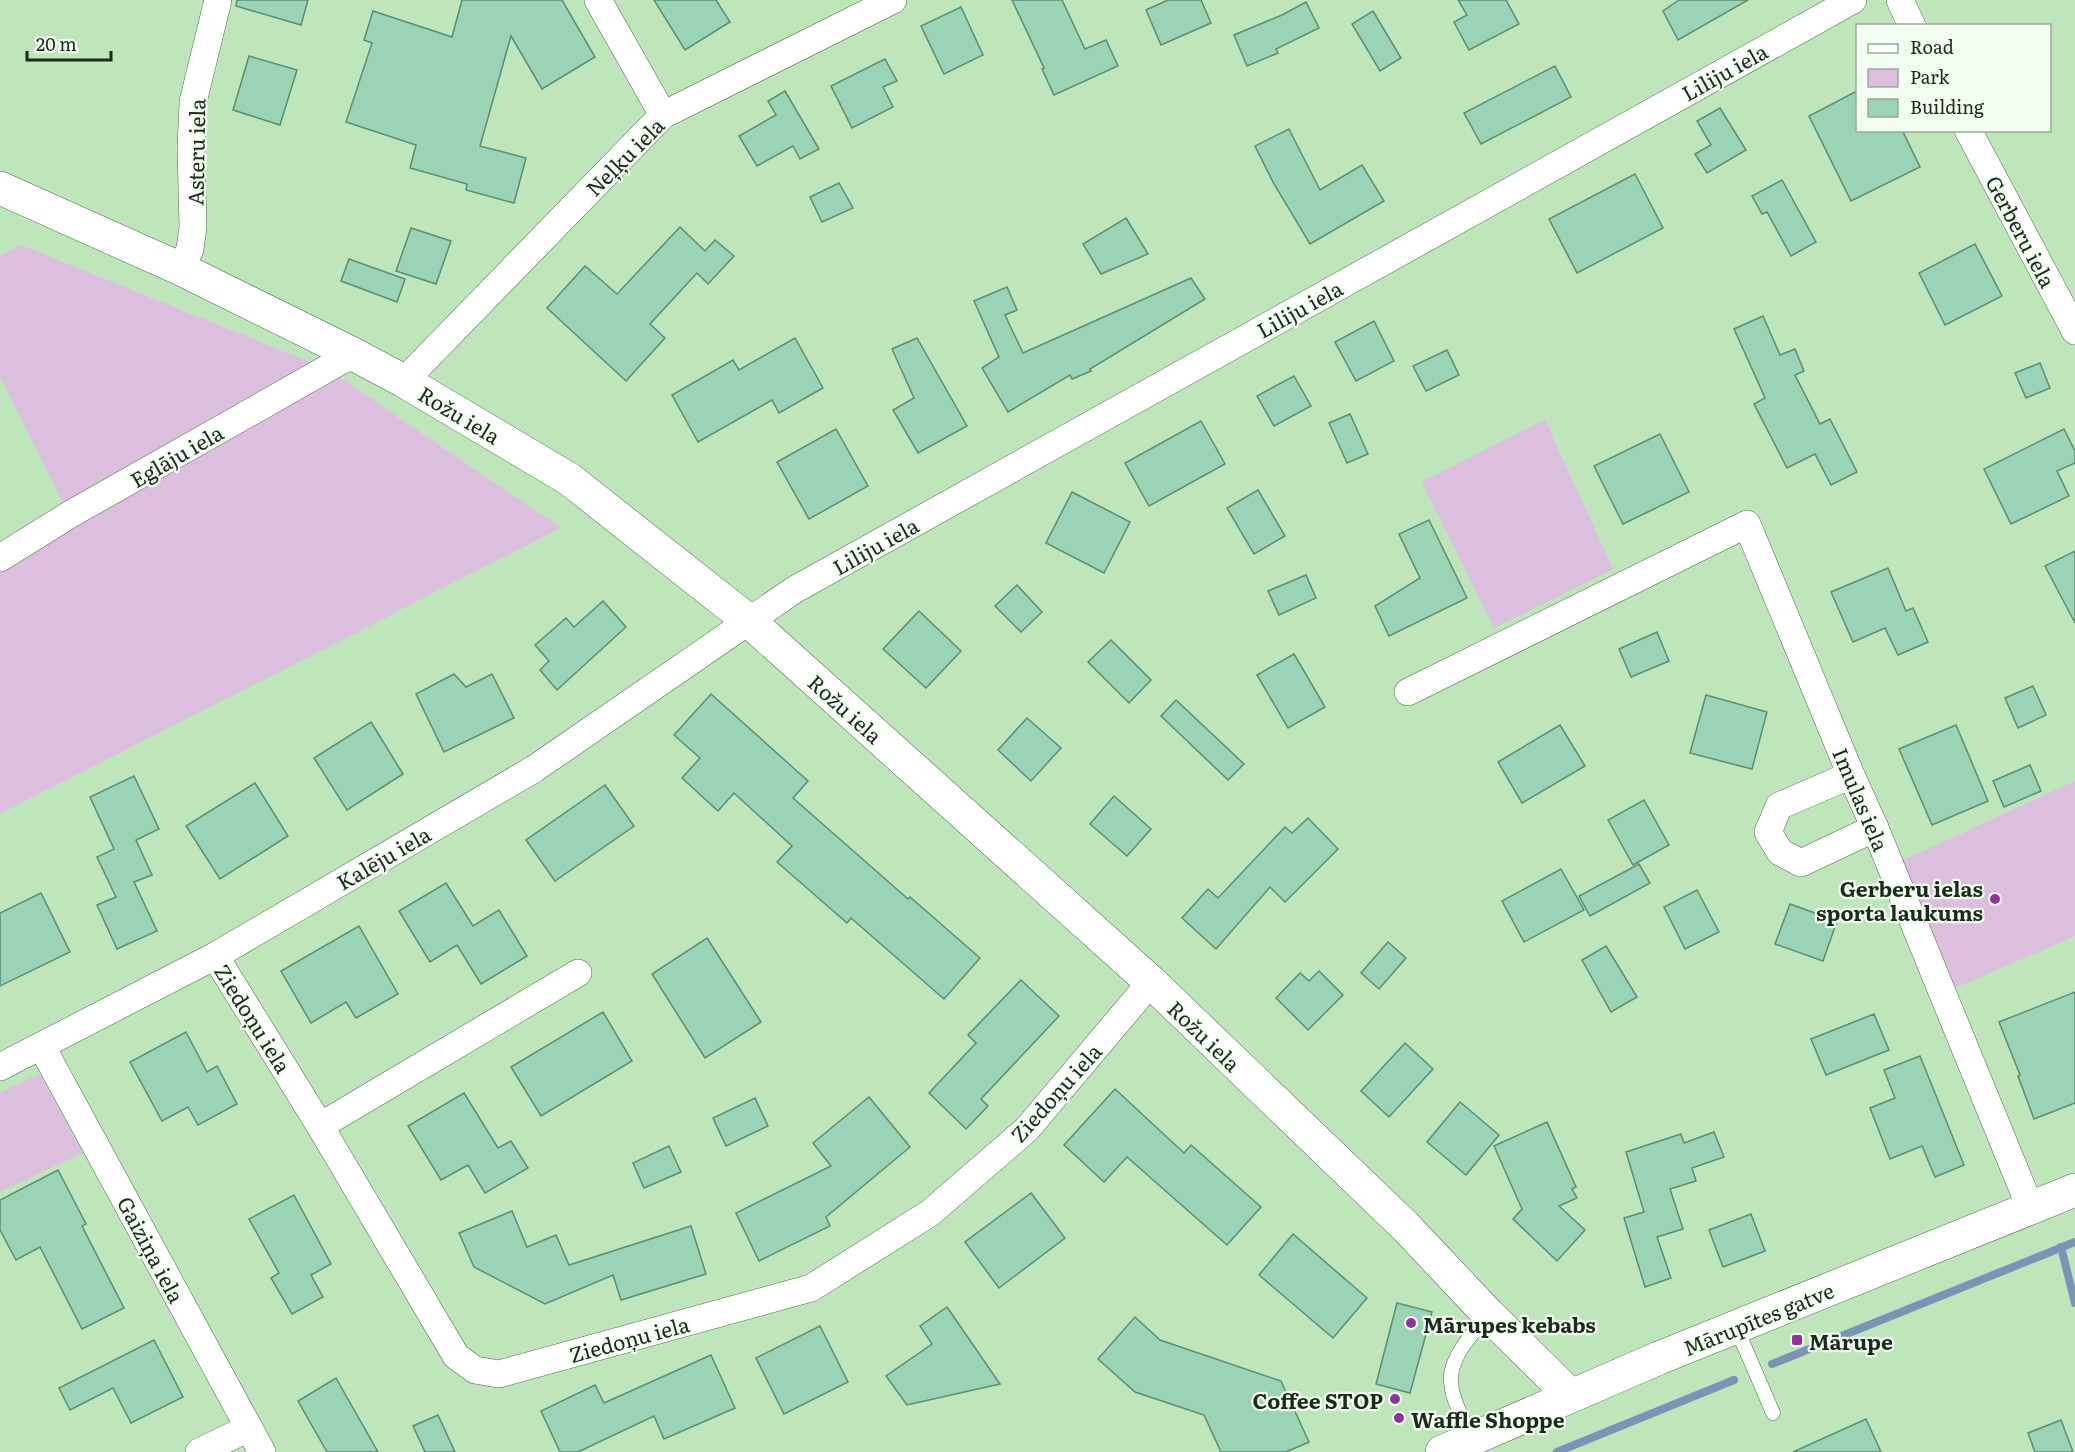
<svg xmlns="http://www.w3.org/2000/svg" width="2075" height="1452" font-family="Literata,serif">
  <style>
    .green { fill: #dcbfdf }
    .lines { fill: none; stroke-linecap: round; stroke-linejoin: round }
    .stream { stroke: #7a94b6; stroke-width: 8 }
    .building { fill: #9bd3b6; stroke: #588e74; stroke-width: 1.5 }
    .lane-casing { stroke: #4b6d48; stroke-width: 15 }
    .street-casing { stroke: #4b6d48; stroke-width: 28 }
    .secondary-casing { stroke: #4b6d48; stroke-width: 34 }
    .lane { stroke: #fff; stroke-width: 14 }
    .street { stroke: #fff; stroke-width: 27 }
    .secondary { stroke: #fff; stroke-width: 33 }
    .poi-dot { fill: #90339d; stroke: #f2fef1; stroke-width: 2 }
    .labels { text-anchor: middle; dominant-baseline: central; stroke-width: 4.5; stroke-linejoin: round; paint-order: stroke }
    .street-label { font-size: 21px; fill: #1b2a1a; stroke: #f2fef1 }
    .poi-label { font-size: 21px; font-weight: bold; fill: #1b2a1a; stroke: #f2fef1; text-anchor: start }
  </style>
  <rect width="100%" height="100%" fill="#bfe5bb"/>
  <g class="green">
    <polygon points="21,245 327,369 561,528 0,814 0,557 69,515 0,377 0,256"/>
    <polygon points="1545,420 1613,569 1494,628 1422,482"/>
    <polygon points="2075,781 2075,936 1951,990 1900,862"/>
    <polygon points="40,1074 83,1153 0,1192 0,1093"/>
  </g>
  <g class="lines">
    <g class="stream">
      <polyline points="2061,1247 2075,1303"/>
      <polyline points="1772,1364 2075,1242"/>
      <polyline points="1557,1452 1734,1380"/>
    </g>
  </g>
  <g class="building">
    <polygon points="237,0 308,0 301,25 236,6"/>
    <polygon points="462,0 562,0 595,57 542,89 511,36 480,146 526,158 514,203 466,190 467,184 410,168 416,145 346,122 372,43 364,40 373,11 452,37"/>
    <polygon points="654,0 716,0 730,22 685,50"/>
    <polygon points="1012,0 1062,0 1085,49 1106,40 1118,66 1054,95 1042,69 1044,68"/>
    <polygon points="1168,0 1201,0 1211,23 1161,45 1146,10"/>
    <polygon points="1458,0 1506,0 1519,24 1469,50 1454,22 1467,15"/>
    <polygon points="1679,0 1748,0 1678,40 1663,11"/>
    <polygon points="1306,2 1319,28 1276,49 1278,53 1247,66 1234,35 1282,15"/>
    <polygon points="961,7 983,55 944,74 921,26"/>
    <polygon points="1373,11 1401,58 1380,71 1352,24"/>
    <polygon points="249,56 297,70 280,125 233,110"/>
    <polygon points="885,59 897,81 883,87 893,107 852,128 831,86"/>
    <polygon points="1555,66 1571,97 1481,144 1464,113"/>
    <polygon points="785,91 819,149 800,159 793,146 757,166 739,136 776,115 768,101"/>
    <polygon points="1857,91 1857,130 1902,130 1920,167 1851,201 1809,116"/>
    <polygon points="1720,108 1746,150 1707,173 1695,154 1711,145 1697,121"/>
    <polygon points="1289,129 1320,190 1362,165 1384,201 1310,244 1274,184 1255,146"/>
    <polygon points="1635,174 1663,228 1577,273 1549,219"/>
    <polygon points="1782,180 1816,242 1791,256 1767,212 1762,214 1752,196"/>
    <polygon points="839,183 853,208 822,222 810,197"/>
    <polygon points="1126,218 1148,254 1101,274 1083,244"/>
    <polygon points="680,227 705,251 715,240 734,256 708,284 697,273 650,324 665,338 626,381 547,308 585,266 617,294"/>
    <polygon points="411,228 451,241 436,284 396,271"/>
    <polygon points="1975,244 2002,296 1945,325 1919,273"/>
    <polygon points="349,259 405,279 397,302 341,281"/>
    <polygon points="1191,278 1205,299 1090,369 1091,371 1072,379 1070,375 1008,412 982,368 999,357 974,301 1007,287 1017,310 1005,315 1023,353"/>
    <polygon points="1763,316 1780,355 1795,349 1804,371 1795,375 1820,424 1830,419 1857,472 1831,485 1815,454 1787,468 1754,404 1765,398 1734,329"/>
    <polygon points="1374,321 1394,361 1356,381 1335,342"/>
    <polygon points="795,338 823,388 779,413 772,400 698,442 672,395 733,360 739,370"/>
    <polygon points="917,338 967,426 918,453 893,410 914,398 892,349"/>
    <polygon points="1447,350 1459,375 1426,391 1413,366"/>
    <polygon points="2040,363 2050,388 2026,398 2015,373"/>
    <polygon points="1294,376 1311,406 1274,426 1257,396"/>
    <polygon points="1350,414 1368,454 1347,463 1329,423"/>
    <polygon points="1201,421 1225,464 1149,506 1125,463"/>
    <polygon points="836,429 868,486 809,519 777,462"/>
    <polygon points="2064,429 2075,451 2075,463 2057,471 2069,496 2011,524 1984,469"/>
    <polygon points="1660,434 1689,492 1623,524 1594,466"/>
    <polygon points="1258,490 1285,536 1254,554 1227,508"/>
    <polygon points="1072,492 1130,522 1104,573 1046,543"/>
    <polygon points="1429,520 1467,598 1389,636 1375,606 1420,578 1399,534"/>
    <polygon points="2075,551 2075,623 2045,566"/>
    <polygon points="1888,568 1906,611 1913,608 1928,642 1898,655 1885,628 1853,642 1831,592"/>
    <polygon points="1306,575 1316,598 1279,615 1268,591"/>
    <polygon points="1017,585 1042,612 1021,632 995,606"/>
    <polygon points="603,601 626,627 557,690 540,670 549,661 535,645 566,618 574,627"/>
    <polygon points="919,611 961,651 926,688 883,649"/>
    <polygon points="1657,632 1669,661 1631,677 1619,649"/>
    <polygon points="1111,640 1151,680 1129,703 1088,662"/>
    <polygon points="1294,654 1325,707 1288,728 1257,675"/>
    <polygon points="454,674 466,687 492,674 514,718 444,752 416,694"/>
    <polygon points="2033,686 2046,715 2018,728 2005,698"/>
    <polygon points="711,694 808,781 793,798 908,899 910,897 980,958 944,999 851,918 847,923 777,862 792,846 734,793 718,811 682,778 700,758 674,735"/>
    <polygon points="1706,695 1767,712 1752,769 1690,753"/>
    <polygon points="1176,700 1244,764 1228,780 1161,716"/>
    <polygon points="1027,718 1061,748 1031,781 998,750"/>
    <polygon points="371,722 403,774 347,810 314,758"/>
    <polygon points="1560,725 1585,766 1522,803 1498,762"/>
    <polygon points="1956,725 1988,801 1932,825 1899,749"/>
    <polygon points="2030,765 2041,791 2004,807 1993,781"/>
    <polygon points="134,776 159,829 136,840 152,875 134,882 157,931 117,949 97,905 116,897 97,857 114,849 90,797"/>
    <polygon points="255,783 288,836 220,879 186,826"/>
    <polygon points="605,785 634,826 555,881 526,840"/>
    <polygon points="1114,796 1151,829 1127,856 1090,824"/>
    <polygon points="1644,800 1669,845 1633,865 1608,820"/>
    <polygon points="1308,818 1338,849 1285,902 1270,887 1216,949 1182,918 1208,889 1218,898 1285,827 1292,833"/>
    <polygon points="1639,864 1650,883 1590,916 1579,896"/>
    <polygon points="1561,869 1584,910 1524,942 1502,901"/>
    <polygon points="446,883 473,926 499,910 527,956 481,984 457,945 430,962 399,911"/>
    <polygon points="1697,890 1719,932 1685,949 1664,907"/>
    <polygon points="41,893 70,952 0,986 0,913"/>
    <polygon points="1790,904 1837,921 1823,961 1775,944"/>
    <polygon points="359,926 398,994 356,1018 346,1002 311,1023 281,971"/>
    <polygon points="707,938 761,1022 705,1058 652,974"/>
    <polygon points="1388,942 1406,958 1379,989 1361,973"/>
    <polygon points="1606,946 1637,997 1611,1012 1582,960"/>
    <polygon points="1319,971 1343,995 1308,1030 1276,998 1300,973 1309,981"/>
    <polygon points="1021,980 1059,1016 981,1099 988,1106 966,1129 929,1093 976,1043 968,1035"/>
    <polygon points="2075,992 2075,1103 2034,1119 2018,1076 2020,1075 1999,1022"/>
    <polygon points="603,1012 632,1061 541,1116 511,1067"/>
    <polygon points="1874,1014 1889,1050 1826,1075 1811,1039"/>
    <polygon points="186,1032 207,1072 217,1066 237,1104 198,1125 188,1107 162,1121 130,1062"/>
    <polygon points="1405,1043 1433,1069 1389,1117 1361,1091"/>
    <polygon points="1920,1056 1964,1165 1935,1177 1922,1146 1890,1159 1870,1108 1895,1098 1884,1070"/>
    <polygon points="1115,1089 1184,1153 1191,1145 1261,1207 1227,1245 1127,1157 1104,1182 1064,1145"/>
    <polygon points="464,1093 498,1148 511,1141 528,1168 485,1193 468,1165 441,1180 408,1126"/>
    <polygon points="869,1097 910,1147 826,1217 830,1226 759,1261 736,1213 831,1166 813,1143"/>
    <polygon points="755,1098 768,1126 726,1146 713,1118"/>
    <polygon points="1460,1102 1499,1135 1466,1175 1427,1142"/>
    <polygon points="1547,1122 1576,1187 1572,1189 1577,1198 1559,1206 1585,1230 1557,1261 1513,1219 1522,1209 1494,1146"/>
    <polygon points="1714,1132 1724,1157 1692,1168 1696,1181 1670,1189 1683,1229 1657,1237 1671,1278 1645,1287 1624,1218 1644,1212 1626,1152 1681,1134 1684,1143"/>
    <polygon points="669,1146 681,1172 644,1188 633,1163"/>
    <polygon points="58,1170 86,1224 82,1226 124,1308 82,1329 40,1247 16,1260 0,1230 0,1200"/>
    <polygon points="1031,1193 1065,1238 999,1288 965,1242"/>
    <polygon points="294,1195 331,1264 311,1275 323,1297 292,1314 271,1278 279,1273 249,1219"/>
    <polygon points="512,1211 527,1247 556,1235 569,1265 691,1226 706,1274 621,1300 613,1275 545,1304 474,1267 459,1233"/>
    <polygon points="1751,1214 1765,1251 1723,1267 1709,1230"/>
    <polygon points="1293,1234 1367,1298 1333,1338 1259,1275"/>
    <polygon points="1397,1303 1432,1312 1410,1393 1376,1384"/>
    <polygon points="947,1307 1000,1384 907,1405 886,1376 932,1344 920,1326"/>
    <polygon points="1135,1317 1160,1340 1281,1381 1309,1442 1286,1452 1221,1452 1204,1415 1135,1392 1098,1359"/>
    <polygon points="820,1326 848,1382 784,1414 756,1358"/>
    <polygon points="154,1340 183,1397 131,1423 113,1388 70,1410 59,1388"/>
    <polygon points="711,1355 735,1408 664,1439 654,1416 578,1452 560,1452 541,1411 595,1385 604,1403"/>
    <polygon points="336,1378 378,1452 327,1452 298,1401"/>
    <polygon points="438,1415 455,1452 425,1452 413,1426"/>
    <polygon points="1866,1419 1881,1452 1793,1452"/>
    <polygon points="2061,1420 2073,1452 2035,1452 2028,1433"/>
  </g>
  <g class="lines">
    <defs>
      <g id="lane">
        <polyline points="1736,1327 1773,1413"/>
        <path d="M1472,1439c-8,-19 -23,-43 -21,-64 3,-23 23,-43 37,-61"/>
      </g>
      <g id="street">
        <polyline points="598,0 663,115"/>
        <polyline points="1900,0 1912,26"/>
        <polyline points="1968,130 2075,331"/>
        <polyline points="181,269 190,249 193,227 191,148 193,102 218,0"/>
        <polyline points="404,381 663,115 893,0"/>
        <polyline points="0,558 69,515 353,354"/>
        <polyline points="1408,692 1747,524 1851,775 1875,828 2030,1207"/>
        <polyline points="1851,775 1779,806 1768,832 1780,852 1801,863 1875,828"/>
        <polyline points="215,956 320,1126 456,1356 475,1370 499,1374 811,1288 930,1213 1027,1129 1151,982"/>
        <polyline points="42,1047 262,1452"/>
        <polyline points="0,1067 215,956 534,769 794,590 1853,0"/>
        <polyline points="320,1126 578,973"/>
        <polyline points="199,1452 249,1428"/>
      </g>
      <g id="secondary">
        <polyline points="0,188 181,269 353,354 404,381 569,479 749,621 1151,982 1406,1227 1488,1314 1570,1395"/>
        <polyline points="1442,1452 1659,1358 2075,1190"/>
      </g>
    </defs>
    <use href="#lane" class="lane-casing"/>
    <use href="#street" class="street-casing"/>
    <use href="#secondary" class="secondary-casing"/>
    <use href="#lane" class="lane"/>
    <use href="#street" class="street"/>
    <use href="#secondary" class="secondary"/>
  </g>
  <g class="poi-dot">
    <circle cx="1995" cy="899" r="6"/>
    <circle cx="1411" cy="1323" r="6"/>
    <rect x="1791" y="1334" width="12" height="12" rx="3"/>
    <circle cx="1395" cy="1399" r="6"/>
    <circle cx="1399" cy="1418" r="6"/>
  </g>
  <g class="labels">
    <g class="street-label">
      <text transform="translate(1724 71) rotate(-29)">Liliju iela</text>
      <text transform="translate(195 152) rotate(-89)">Asteru iela</text>
      <text transform="translate(624 156) rotate(-45)">Neļķu iela</text>
      <text transform="translate(2022 231) rotate(62)">Gerberu iela</text>
      <text transform="translate(1299 308) rotate(-29)">Liliju iela</text>
      <text transform="translate(460 414) rotate(31)">Rožu iela</text>
      <text transform="translate(176 455) rotate(-30)">Eglāju iela</text>
      <text transform="translate(875 545) rotate(-29)">Liliju iela</text>
      <text transform="translate(846 708) rotate(42)">Rožu iela</text>
      <text transform="translate(1862 799) rotate(67)">Imulas iela</text>
      <text transform="translate(383 857) rotate(-30)">Kalēju iela</text>
      <text transform="translate(254 1018) rotate(58)">Ziedoņu iela</text>
      <text transform="translate(1205 1035) rotate(44)">Rožu iela</text>
      <text transform="translate(1055 1092) rotate(-48)">Ziedoņu iela</text>
      <text transform="translate(152 1249) rotate(62)">Gaiziņa iela</text>
      <text transform="translate(1758 1318) rotate(-22)">Mārupītes gatve</text>
      <text transform="translate(629 1338) rotate(-15)">Ziedoņu iela</text>
    </g>
    <g class="poi-label">
      <text x="1983" y="887" text-anchor="end">Gerberu ielas<tspan x="1983" dy="24">sporta laukums</tspan></text>
      <text x="1423" y="1323">Mārupes kebabs</text>
      <text x="1809" y="1340">Mārupe</text>
      <text x="1383" y="1399" text-anchor="end">Coffee STOP</text>
      <text x="1411" y="1418">Waffle Shoppe</text>
    </g>
  </g>
  <rect x="1856" y="24" width="195" height="108" fill="#f2fef1" stroke="#9ca99b" stroke-width="1.5"/>
  <rect x="1868" y="44" width="30" height="9" fill="#ffffff" stroke="#9ca99b" stroke-width="1.5"/>
  <text x="1910" y="54" font-size="18" fill="#1b2a1a">Road</text>
  <rect x="1868" y="69" width="30" height="18" fill="#dcbfdf" stroke="#9ca99b" stroke-width="1.5"/>
  <text x="1910" y="84" font-size="18" fill="#1b2a1a">Park</text>
  <rect x="1868" y="99" width="30" height="18" fill="#9bd3b6" stroke="#9ca99b" stroke-width="1.5"/>
  <text x="1910" y="114" font-size="18" fill="#1b2a1a">Building</text>
  <path d="M27 51v9h84v-9" fill="none" stroke="#1b2a1a" stroke-width="3"/>
  <text x="36" y="51" font-size="18" fill="#1b2a1a" stroke="#f2fef1" stroke-width="4.5" paint-order="stroke">20 m</text>
</svg>
